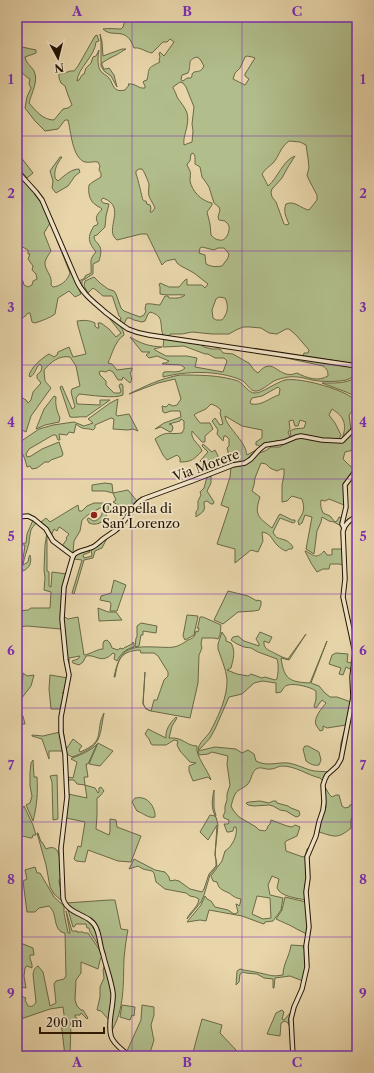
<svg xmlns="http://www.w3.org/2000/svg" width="374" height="1073" font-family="'Libre Caslon Text',serif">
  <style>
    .green { fill: #b1be8c; stroke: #6a6846; fill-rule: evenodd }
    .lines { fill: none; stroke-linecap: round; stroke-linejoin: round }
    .secondary-casing { stroke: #231200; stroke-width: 5.5 }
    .secondary { stroke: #f0e4c8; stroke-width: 3.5 }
    .grid { fill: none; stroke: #7b2cbf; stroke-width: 1; stroke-opacity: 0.55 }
    .poi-dot { fill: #8f2418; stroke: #f0e4c8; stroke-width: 1.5 }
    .labels { text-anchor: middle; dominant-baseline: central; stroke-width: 3.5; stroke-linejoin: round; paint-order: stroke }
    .street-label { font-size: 13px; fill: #231200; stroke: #f0e4c8 }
    .poi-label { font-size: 13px; fill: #231200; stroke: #f0e4c8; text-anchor: start }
    .neatline { fill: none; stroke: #7b2cbf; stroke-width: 1.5 }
    .grid-label { font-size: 13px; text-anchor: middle; font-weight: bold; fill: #7b2cbf }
  </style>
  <rect width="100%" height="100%" fill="#e8d5aa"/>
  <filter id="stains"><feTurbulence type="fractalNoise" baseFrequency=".005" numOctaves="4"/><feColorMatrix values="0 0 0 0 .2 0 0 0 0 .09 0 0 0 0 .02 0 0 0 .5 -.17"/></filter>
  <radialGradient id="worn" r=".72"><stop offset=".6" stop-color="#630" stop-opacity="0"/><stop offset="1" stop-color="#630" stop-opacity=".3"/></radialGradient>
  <g class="green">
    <path d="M126,17h16l7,5 12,-4h8l3,-1h125l2,4h7l1,-3 3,-1h47v347l-54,-8 1,-3h4l1,-3 -13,-15 -7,-6h-3l-9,5 -8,-1 -8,-5 -11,-1h-7l-7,3 -7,4h-17l-20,-2 -10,2h-12l-1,2 -6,-1c-4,-11 2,-19 -13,-23l-2,2 -3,7 -3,1 -8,-2 -4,-2h-3l-3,6 -4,-3 1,-3 -2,-2 -6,-18 -1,-2h-9l-7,-6 -3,-2 -5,5 -4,-7 1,-5 9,-4 6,6 8,6 6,2 2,3 5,14 3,3 16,6 4,-2 2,-4 -1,-2 1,-5c5,-1 9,1 14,1l5,-9h3l1,2c6,0 11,1 16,-3 -8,-1 -18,1 -25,-1v-7l-1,-2 1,-2 9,4h10l6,-7 2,-1v6h15l3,3 3,-4 -14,-11 -13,-7 -4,-3 -2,-4 -9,2 -4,4 -15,-31h-6l-24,6c-14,-10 11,-33 -14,-42l-2,2 2,3 6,1 -3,12 -1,11 -8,8 -3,1c0,6 4,6 6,11 2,4 0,10 -1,14l-6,3v10l-11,7v5l2,4 -5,-9 6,-3v-2l6,-3c1,-9 -3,-13 5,-21 -8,-10 -9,-15 -2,-26l3,-1 1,-2c-4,-6 0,-9 4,-14 -2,-2 -4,-2 -6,-4 -7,-4 -8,-13 -7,-20 4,-4 8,-5 12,-8v-4l-2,-3 1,-4 -2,-4c-4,-1 -9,1 -13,0 -13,-4 -14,-31 -17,-42h-3l-7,9 -13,2 -10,-10 -10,-13 2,-11 4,-9 -2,-4 1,-5c-7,-3 -11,-11 -13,-18l2,-2 -2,-2v-9l5,-1 14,3v3l-11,4c1,6 6,9 9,14 5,10 -3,23 -5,32 7,8 14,17 25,17l9,-11 5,-1 4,-3 -4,-10 -3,-9 -4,-3 -2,-5v-8l2,1 1,3 8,-3h4l4,-5 17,-30 2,-1 2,6 -3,1c-1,14 -18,26 -19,39l2,-1 3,-5 2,-1 2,-6 5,-5 2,-6 3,-1 3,-6c-1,6 -2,14 1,20 2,4 7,5 9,8 5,7 4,15 16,12l4,-5 -1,-1c8,-1 10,5 17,4v-2l-2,-4 1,-1 3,-1c3,-13 -1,-11 13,-18l-1,-2 1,-3 -1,-3 1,-2 4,4 10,-14 -4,-3 -3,3h-4l-11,11c-7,-1 -11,-6 -18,-5 -8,-23 -21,-9 -31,-19 5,-1 13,0 18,0l2,-2zM247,56l5,1 3,1 -10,16v2l4,3 -4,6 -12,-6 2,-6 5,-5 5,-11zM197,57l3,2 4,7c-3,6 -5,5 -10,6l-2,2v2l-1,2h-4l-4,3 -2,-1 1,-5 6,-2c4,-8 -2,-13 9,-16zM180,82l3,1 3,4 8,20 -2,17 1,7 -1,11 -8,3c-1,-7 2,-13 3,-19 3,-15 -3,-18 -10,-29 -1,-3 -2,-6 -4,-9v-1zM289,141l11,1 6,3 2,13 1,10 -2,7 2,5 8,15v5l-8,10c-8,-1 -14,-10 -23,-6 -3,7 0,13 3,20l-3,1 -2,-1 -8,-22 -4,-5 -1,-5 1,-3 10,-11 6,-11 7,-11c-12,4 -17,22 -27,30l-6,-12c3,-5 8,-8 12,-12 6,-8 6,-14 15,-21zM193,153l2,3v8l5,3 2,10 3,4 4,6 5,16 5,4 1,3 -2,7 1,3 6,1c1,1 3,3 4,5 1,6 -3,16 -10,14 -3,0 -6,-3 -8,-5l-1,-11 -3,-12 5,-7v-2c-11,-2 -20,-12 -22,-22 0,-4 1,-8 0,-10 -1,-2 -2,-4 -3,-6l1,-2 2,-2 1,-7zM139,169h3c2,2 6,12 7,15 0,4 -1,8 0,12 2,5 4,7 6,12l-3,4h-2l1,-4 -1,-3 -3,-1 -1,-3c-1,0 -2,0 -3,-1 -1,-2 -5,-22 -7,-26v-3zM202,247l12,3 4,-2h6l5,6 -1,4 -6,8c-6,1 -10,1 -16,-2l-1,-9 -6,-2 1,-5zM219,297l6,1c4,8 3,15 -3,22h-6l-3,-2 -1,-8 4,-11z"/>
    <path d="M100,34l2,8 1,14 19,-7h4c-4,2 -7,5 -12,7 -4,2 -8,4 -12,7v2l2,4h2l3,-1 5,7 3,12 -6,-11 -7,-5 -3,-5v-24z"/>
    <polygon points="17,152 33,173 27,178 17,166"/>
    <path d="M60,157h2c-5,7 -8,12 -7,21l3,3c6,-5 13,-12 21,-12l1,3 -5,4 -7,10 -12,7 -4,-5 1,-7 -3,-10z"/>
    <path d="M17,173l9,10 16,19 8,17v4l-6,10 7,18c-2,3 -5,7 -6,11 -1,8 8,13 6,23l2,2c8,-1 14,-6 17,-14l-13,-33 24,54 -6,3 -6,-6 -11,7 -3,16c-5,4 -14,7 -20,9l-3,-1 -2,-9h-2c-3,4 -6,6 -11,6v-38l1,-1 5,1 1,4 4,2 4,-2 1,-4 4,-2 -1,-5 -4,-4 1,-4 -5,-7 2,-5h-2v-4l-9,-5 -2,-4v-33l5,-6 -2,-12h-3z"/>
    <path d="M110,317c6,5 13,9 14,18 -9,6 -12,19 -16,28l4,1 5,6 15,-2v2l-2,3c1,4 3,6 0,10l-7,-6 -1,3h-4l-5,-8 -4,-2 -3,2 -5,-1 -2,1 1,3 6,6v4l8,8h6l1,-2 -2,-5 1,-2h2l1,2v9c-8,4 -33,0 -44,-1l-3,4 1,6 23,1v-5h10l-24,17c-6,-1 -10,1 -16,0l-10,-30 2,-1 10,23 3,-2 -4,-15 1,-3 8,-3 -4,-20 -6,-9c-11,-2 -19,5 -26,13l1,11 6,7 -20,28 -5,16 -4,-2v8l-5,1v-49l4,7 5,3 2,3 3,-3 2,-8 8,-9 -4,-5v-3l4,-4 1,-4 -2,-3c-5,4 -4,10 -10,13l-1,-1c1,-8 13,-18 20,-22l5,3 3,-2 1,-3 11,-5 4,10 13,-3 -8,-28 -1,-5c7,-1 12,-1 18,2v3l2,2h2l-1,-5h3l8,6 7,8 5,-4 -12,-15z"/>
    <path d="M130,337c12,7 18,9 32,10l-8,2 1,1 11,6h21l10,2 -2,9 28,5 4,-11 -3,-3h-9l-7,-4h-3l-21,-8 -21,1 1,-9 35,5 5,4 8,2h8l3,4 10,1 12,7 4,2 5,7 4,3c16,-19 20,8 39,0 10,5 21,9 31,3 0,-5 -1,-7 -5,-10l-55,-12 89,13v7c-3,2 -7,5 -11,6 -10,2 -23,2 -34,0 -8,-2 -15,-4 -24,-3 -5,1 -10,2 -14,4 -5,3 -14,11 -19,10 -5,0 -9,-9 -14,-11 -23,-10 -55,-9 -78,-3v-4l1,-1c8,-1 15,2 21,-4l-4,-3 -19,-1 1,-1h3l3,-2 -12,-5 -8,2 -3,-3 4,-3h-8z"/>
    <path d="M180,375c19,0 40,0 58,6 6,3 10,12 17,12 5,1 22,-11 30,-13 15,-3 63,10 72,22v6l-1,-1 -7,8 2,15 -9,9c5,-14 3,-22 -10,-30l-3,6 6,8 6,12 -2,4h-13l-20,-4 -15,2 -1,-6 4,-2 10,-1 2,-6 -6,-2 -2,6h-3l-2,-6 -4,1 1,8 -2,3 2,6c-10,4 -23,3 -30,9l-2,-2h-2v-3l6,-4v-8l-20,-4 -17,-10c0,8 15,21 19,30 2,3 2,6 3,9l9,-5 -12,12 -13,2 -4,-16 2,-2v-7l-3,-3h-2l-1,5 -6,-7 1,-4 -6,-9 3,-3 5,7 3,-1 -3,-11 1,-3 -5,-4 -5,-2 -5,5 -9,4 -3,2 6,8h10l3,6 -8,7v6h-3l-10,-11c-2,9 8,13 10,20 -8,8 -10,11 -22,11v-4l-3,-3 -10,5 -4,-5 -8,-16c12,-9 14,-4 27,-6l2,-4v-8l-3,-2 -1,2 -11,3 3,1 1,3 -1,3 -2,1 -9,-5 -6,2 9,-6 17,-6 -1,-6h-9l-6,2 -2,-1 -1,-6 4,1 3,-3 4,2 4,-1 4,-6 -6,-20 -17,4 -29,11c16,-8 33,-16 51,-19zM278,387l2,2 -1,6c-10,3 -17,11 -28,9l-1,-2 2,-4 10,-2z"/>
    <path d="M357,377v19h-2l-9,-4 -24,-9c12,0 24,1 35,-6z"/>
    <path d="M54,396l2,1c-1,8 1,14 4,21l-1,4 -14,3 -9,4 8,-20z"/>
    <path d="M118,399l-2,15 1,2 12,-2 9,17 -5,-2 -5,1 -15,-1 1,-10 -3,-1 -16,7v3l-2,2c-8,-3 -9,1 -17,-6l-2,9 -5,-1 -2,3 -8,-1 1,6h-2l-2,-5h-3l-24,14 -3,5 1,3 4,-1 11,-7 17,-7 4,12 -1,2 -11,4 -2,2h-4l-8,6 -5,1 -2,-3 -3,1c-2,-8 -4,-15 -10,-20v-3l22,-15 14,-4 21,-3 10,4 9,-3 -5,-4 22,-16z"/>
    <path d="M357,428v32l-2,-7 -2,-3 -8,2 -2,7 7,7 2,1 5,-4 -2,7 -11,14v21l-15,-6 -4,2 -4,-1c-1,5 0,8 2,13l7,3 5,6 2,-1 2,-4 4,1 -2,8 -7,-4 -5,-1 -7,-4 -1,5 -4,9 -3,23 -8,-5 6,-32 -7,-2 -3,8 -3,2 -1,-4c6,-9 7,-12 4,-22l-10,-3 -5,5 -5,1v-17l2,-10v-6h-3l-4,2 -7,-3 -4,-4 -5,-1 -6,15 -1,7 -2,6 8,6c-6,18 -2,20 12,31l7,-13 1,-1 12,6h3v2l-2,1 -13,-5 -7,14c3,7 6,6 12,8 3,1 6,4 8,7l-1,2h-3l-3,2c-3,-1 -6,-3 -9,-6 -5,-5 -6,-12 -15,-13l1,9 -5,11 -7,-2 -16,13v-14l-18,-5 12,-36 -8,-3 9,-28 1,-10 21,-7 7,-7 6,-2 6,-4h9l5,-4 12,-5h6l39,4 3,-1z"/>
    <polygon points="203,444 212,452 215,450 218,456 215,465 218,464 222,468 212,472 213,468 200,461 208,452 202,446"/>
    <path d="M211,475v8l-4,8 7,11 -1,2h-2l-4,-3 -3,1c0,3 1,5 0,8 -1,3 -6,5 -8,7v-5l2,-3v-8l3,-6 -1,-3 4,-4 3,-11z"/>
    <polygon points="105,483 112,484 113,493 128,490 137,501 128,513 126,510 113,502 116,500 113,493 105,491 92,491 92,485"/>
    <path d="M94,503h10l5,3c-1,4 -1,7 -3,10 -3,7 -10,10 -17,7l-2,-4 2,-1 4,3c7,0 11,-8 9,-14l-13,7 -7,6 -2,11 -6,10 -1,11 -1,1 -10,-7 5,-7 -1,-1 3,-4 -8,-6 -2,-1 -2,4 -3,-2 -3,7 -3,-8 -7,-6 5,-4 4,4 28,-17 1,6h3l5,-5z"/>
    <path d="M33,520l3,2c-1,4 -4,5 -5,8 -1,5 -2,9 -2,13 -2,8 -5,15 -6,22l5,-3 1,-5 1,-2c2,7 0,13 -7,16l-1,-3 -5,-1v-2l5,1 3,-21h-8v-1l9,-1 1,-9z"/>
    <polygon points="47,533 47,571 49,572 49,586 51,587 52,572 67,574 64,585 61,629 27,626 17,627 17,611 28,610 31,608 50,608 51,592 44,590 45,578 44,570 45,545"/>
    <path d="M107,538l-5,10 -7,3 -2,7 -9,2 -10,34 -2,-1 10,-33 -8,-1c2,-7 8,-7 14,-9l2,2 -7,3 1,3 8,-2 -1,-6z"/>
    <path d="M332,549h11l1,16 -5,-1h-9l-1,5h-6l-6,3 -6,-9 -6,-12h1c8,5 11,8 18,0l3,4h5z"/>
    <polygon points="114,580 126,585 117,611 110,611 111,604 110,602 100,600 101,596 111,593"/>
    <polygon points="228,591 248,596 257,601 257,600 261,601 261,605 259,610 254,611 238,612 223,624 214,620"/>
    <polygon points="98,608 108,612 116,612 122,620 99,621"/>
    <path d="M187,615l11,1c-1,7 -3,12 -4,19l-9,5 -2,-4z"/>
    <path d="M63,616l5,3 10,-2 6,38c7,-1 13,-6 19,-6v-5l1,-3 3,-1 3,3 2,5 6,2 2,-2 3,1 2,-2h1l6,-3 1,-2 1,1v4c-8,2 -13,6 -17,14l-3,-2 1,-5 -2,-1c-1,1 -3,3 -5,4 -8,5 -14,-3 -22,-1l-3,6 -4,3 -6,-2 -1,-2 6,-2 2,-3 -11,2v6l-1,1z"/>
    <path d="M200,617h3l18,8 -1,10 -2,4 -4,-1h-12l-1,6 1,4 -3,7 -1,28 -8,35 -39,-7c-4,-1 -7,-4 -8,-8l2,-31 -2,32 3,5 5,2 3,-11h3l7,-20 4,-4v-4l-10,-16 -4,-3h-13l-1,-3c-20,1 -22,10 -25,27h-1c6,-28 13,-31 41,-30 7,0 13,1 19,0 5,-1 10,-4 14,-7 5,-2 7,-3 8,-9l2,1 1,-4h-2l1,-2z"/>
    <polygon points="141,623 157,626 156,633 143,631 143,635 141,635 139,646 135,647 136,638 137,637 137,626"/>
    <path d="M222,632l4,6v3l5,2c5,8 2,17 0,25l-4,2 10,4 11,2 3,-2 11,4 3,-1 10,3 2,-1c1,-6 2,-14 0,-20l-19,-7 -7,-4 -7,-1 -7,-3 -6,-4 2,-3 5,-1 6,5 15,5v-2l-3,-5 4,-7 12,5 -3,6 -5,-2c-1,9 6,9 12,13 4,2 8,4 12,5l18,-25 -17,26 -8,-2c3,21 8,24 29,25l17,-42 -16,42 8,3 6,7 5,4h7l14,5 -11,57 -7,10 -1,-1 5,-5 3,-5 1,-15 5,-18 -19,3 -4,-2v4l-3,1c-1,-2 -3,-4 -4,-6 -3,-7 6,-17 10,-22l-4,-3 -6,8 -2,-1 2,-8v-8c-5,-4 -22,-8 -28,-6 -4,1 -5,4 -7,7l-5,1v-10l-13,-2 -5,1 -4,1 -12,11 -13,3 -14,32 -5,9 -10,11 -2,1c1,-8 8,-12 12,-18 8,-15 18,-36 17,-53 -1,-10 -6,-21 -9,-30v-5z"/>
    <polygon points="353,649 352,670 346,667 343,675 339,674 341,668 329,664 332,655 336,653 348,654 347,662 351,663"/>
    <polygon points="23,673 27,676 34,675 31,686 21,699 19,702 19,706 21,716 23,716 25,724 22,724 17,717 17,690 22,690"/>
    <polygon points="50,675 68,678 64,692 63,692 62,693 64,694 60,709 51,709 49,689"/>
    <path d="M104,713c-5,26 -2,32 -29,43l-3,1 -5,-3 -5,-23v-7l4,24h1l6,-9 9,7 -3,4 1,2c27,-11 14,-20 24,-39z"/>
    <path d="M176,717l1,1 -5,8 -3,12c15,-1 17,8 28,8 -2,10 11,24 14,34l-3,-3 -15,4 -4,-10v-5l7,-3 -6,-1 -10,-11 -3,-6 1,-4 -4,-1 -8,5h-13l-2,-1 -2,-5 -4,-5 3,-5 18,9c-1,-8 4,-15 10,-21z"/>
    <polygon points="60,732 63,751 49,751 49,759 42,739 32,736 32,735 43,736"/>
    <polygon points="98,743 113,751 100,766 89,764"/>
    <path d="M97,744l-9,20h-2l2,13h-4l1,8 10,3 3,5 1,-1v-4l2,-1 3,4 -5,6 -2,1v17l-1,14 13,6 1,-4v-12l6,1 1,7 24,9 -10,26 -13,-1 -30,-11 -3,12 -9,-1 -2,-2 4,-13 3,1 4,-25 -19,-4 2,-24 19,4 -2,-13 -8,-1 -3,-4h-7v-3l6,1 4,-16 -6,-3 1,-1c7,-2 20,-8 25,-14z"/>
    <path d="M305,746h3l11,6 2,8 -2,5c-5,1 -9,-1 -13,-4l-3,-12z"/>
    <path d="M215,747l21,2 6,4 6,-3 6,4 2,7c11,6 21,1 32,2 8,1 15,5 22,7 6,2 12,1 19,2l-6,9 -3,-3c-13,-3 -24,-12 -38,-12 -4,0 -7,3 -11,3 -6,1 -10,-3 -15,0 -5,4 -4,11 -9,16 -2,2 -5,3 -8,5 -5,3 -6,10 -8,16l2,4 6,7 17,10 3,3 6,1 2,-2 1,-3 2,-2 1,-4c7,2 13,6 21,7l3,-2 5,2 -3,9 -11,5 -1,2 1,8 17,6 2,-1 2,-7 2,-2 -2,7 -1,46c-9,-2 -25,-3 -29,-12l2,-9 -7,-3 -4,9 2,10 13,3 -2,12 -8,11 -8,1 -1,2 -3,-1 -19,-7 -33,-6 -3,11 -6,-1 -13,2 14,-17 4,-9 2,3 4,2 4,6 13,3 6,4 3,-1 1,-1 -2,-8h1l2,2 1,-2 1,-5c-6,-1 -8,-3 -12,-6 -6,-3 -10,-3 -12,-11l-4,-1 -2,-5 11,-15 3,-10c7,-4 13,-16 11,-24h-2l-1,4 -4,1h-2l-3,-8h4l1,-2v-2l-5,-2 -1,-2 2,-4v-6l2,-6v-6l3,-9 -3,-21 1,-8 -16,-4 -4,2 -9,1 -1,-4zM257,896l13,2 1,20 -8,1 -11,-5z"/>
    <path d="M33,760l1,17h3c1,15 0,29 -4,44l-7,-16 4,-2 2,-7 -2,-10v-13l1,-10z"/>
    <polygon points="57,775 58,819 53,820 52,782 50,776"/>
    <path d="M324,785l5,9 3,3 4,-2h3l3,11 3,2 4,-1 1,-2 3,-1 -1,-4h5v8l-2,1 -1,8 -3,2v9c-13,11 -16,9 -32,4l1,-10 6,-15z"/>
    <path d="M214,790v18l2,8 -1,1h1l2,8 -3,29 2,12 -7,9 -6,20 -3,7 -14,17c3,-8 11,-11 12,-20l-4,-2 -5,-1 -4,-3 -21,-4 -9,-7 -2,-9 -2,-2 -9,-2 -5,-3 -9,3 5,-10 21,11 10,2 4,5 1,4 5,-1 4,1 11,8 12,3 2,-3 5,-15 7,-8v-6l-1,-5 2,-30 -9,15 -8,-8 10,-17 5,1c-4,-9 -3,-17 -1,-26z"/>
    <path d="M135,798c2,0 5,-1 7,0 8,1 14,12 13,19 -6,2 -12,-4 -18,-6l-5,-9z"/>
    <polygon points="260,801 269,803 273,801 276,801 277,803 288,806 291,808 299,811 300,814 299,816 296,817 286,811 280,810 273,806 269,805 254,806 248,805 246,803 249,802"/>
    <path d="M24,806l9,19 3,10h-3l-1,3c-6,0 -11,-5 -15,2v-8l5,-1v-22z"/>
    <path d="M37,833h1l3,9h1l4,7c17,-8 14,19 15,29l-2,2 1,7 1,1 2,14 -9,-8 -4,-7 -4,-22z"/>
    <path d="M35,867l2,6h3l14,24 10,9v7l4,20h2l-4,-22 6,20h5v1h6l1,1h4l13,19 1,4 -2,4 -2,9 -17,-7v11l-5,7 -1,20 2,6 4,4h2l5,8 -1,1 -6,-6 -1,2h-5v2l2,1 -1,2 -5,2 -1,34h-5l-4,-34h4l-2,-15 -13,2 -32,11 -1,-9v-72l1,3 15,6 1,7h-4c-1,5 3,8 2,13l-5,-2 -2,2 -1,8 2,12 -8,-2v6l5,5 3,1 -1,2 3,6c4,1 6,0 8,-4l-3,-28c1,-3 1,-6 5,-8l5,6 7,34 6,-3 -2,-19 2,-3 8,-2 2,-3 -1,-43c-9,-1 -9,-11 -11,-19 -1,-3 -3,-6 -5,-8l-10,2 -4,4h-8l-4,-31 4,-2 -2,-9z"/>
    <path d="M285,897l21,5 2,25 -1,8c-4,-4 -8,-4 -12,-7 -7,-4 -13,-6 -19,-9l6,-9z"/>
    <path d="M109,900h6l6,29 7,1c-2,9 -3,19 -4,28 -1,26 1,51 -13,74l2,-37 -16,-69 -5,-6 -16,-9 -10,-8z"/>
    <polygon points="69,908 91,921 95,926 100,948 90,932 89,928 87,928 86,924 76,924 74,927 73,927 68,910"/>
    <path d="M291,945l15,1 -3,1 1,2 2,-1v16l-3,17 -13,-5 -15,2 -1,10h-1v-9l-9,-1 -7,-4 -11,-1 -3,-1 -3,2 -1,8 -3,3 1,-14 3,-2c6,2 13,2 20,4 10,2 11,4 23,2 0,-11 7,-20 8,-30z"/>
    <polygon points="105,964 108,973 112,995 109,1020 101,1011 97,1010 100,997 100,987 104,978 103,970"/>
    <polygon points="122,1005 135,1007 134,1016 132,1015 130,1020 120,1017"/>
    <polygon points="142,1005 154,1007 154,1015 151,1025 153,1036 154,1040 149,1056 130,1056 127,1051 141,1020"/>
    <polygon points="282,1010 284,1012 282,1019 284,1020 291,1012 289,1021 290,1027 288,1023 285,1021 281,1023 280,1036 267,1034 276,1013"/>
    <polygon points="202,1019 222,1025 220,1033 236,1050 240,1056 242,1056 192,1056"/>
  </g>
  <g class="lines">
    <defs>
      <g id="secondary">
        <path d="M17,171l19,21 6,8 34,79c6,15 18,23 29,33 8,6 15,12 23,17 7,3 14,5 21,6l208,31"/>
        <polyline points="17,517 28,516 34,519 46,529 53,541 73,556"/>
        <polyline points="344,528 342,524 346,507 345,485 357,469"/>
        <path d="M73,556l-9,31 -2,32 4,41 3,15 -8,42v15l4,22 2,43 -6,51 2,50c4,18 29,15 34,32 3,8 3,16 6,24 3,13 8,25 10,39 1,14 -6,28 -2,43 2,8 12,14 18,20"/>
        <path d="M73,556c4,-6 10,-5 17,-8 5,-1 9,-6 13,-9 4,-3 9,-6 13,-9 11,-9 15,-24 27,-31l49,-18 41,-16 12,-2 6,-4 8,-9 6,-5 19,-3 12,-5 5,-1 21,4 20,1 15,-15"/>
        <path d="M293,1056l-2,-37 3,-12 8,-18 5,-22 -1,-21 3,-19 -3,-35 2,-14 -1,-21 9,-21 3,-14 4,-12 1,-8 -1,-17 2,-6 2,-4 10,-9 4,-7 12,-62 -1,-20 3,-24 -12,-56 2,-18 -2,-47c1,-8 7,-12 14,-16"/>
      </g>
    </defs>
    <use href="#secondary" class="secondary-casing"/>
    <use href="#secondary" class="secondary"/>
  </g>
  <path class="grid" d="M132,17v1039M242,17v1039M17,136h340M17,251h340M17,365h340M17,479h340M17,594h340M17,708h340M17,822h340M17,937h340"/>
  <circle class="poi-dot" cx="94" cy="515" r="4"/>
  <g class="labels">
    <g class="street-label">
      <text transform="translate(206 465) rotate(-20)">Via Morere</text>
    </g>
    <g class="poi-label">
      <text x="102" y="508">Cappella di<tspan x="102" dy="15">San Lorenzo</tspan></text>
    </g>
  </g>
  <rect width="374" height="1073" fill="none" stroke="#e8d5aa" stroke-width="44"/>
  <g transform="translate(58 58) rotate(173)" stroke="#f0e4c8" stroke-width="3" paint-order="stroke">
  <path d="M0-3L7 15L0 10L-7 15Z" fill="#231200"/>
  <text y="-6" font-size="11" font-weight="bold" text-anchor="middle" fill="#231200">N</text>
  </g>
  <path d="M40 1027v6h64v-6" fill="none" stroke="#231200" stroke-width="2"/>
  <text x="46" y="1027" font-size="12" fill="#231200" stroke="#f0e4c8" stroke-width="3" paint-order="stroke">200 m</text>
  <rect x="22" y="22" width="330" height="1029" class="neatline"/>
  <g class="grid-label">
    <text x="77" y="16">A</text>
    <text x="187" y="16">B</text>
    <text x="297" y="16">C</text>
    <text x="11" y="84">1</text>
    <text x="363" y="84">1</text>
    <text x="11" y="198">2</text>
    <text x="363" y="198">2</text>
    <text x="11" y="312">3</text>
    <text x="363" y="312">3</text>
    <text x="11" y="427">4</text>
    <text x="363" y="427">4</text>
    <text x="11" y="541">5</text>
    <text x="363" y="541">5</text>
    <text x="11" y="655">6</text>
    <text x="363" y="655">6</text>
    <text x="11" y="770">7</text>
    <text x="363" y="770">7</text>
    <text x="11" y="884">8</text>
    <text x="363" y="884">8</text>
    <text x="11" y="998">9</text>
    <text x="363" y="998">9</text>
    <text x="77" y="1067">A</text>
    <text x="187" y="1067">B</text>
    <text x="297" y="1067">C</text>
  </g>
  <rect width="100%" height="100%" filter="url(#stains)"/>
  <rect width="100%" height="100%" fill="url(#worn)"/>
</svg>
